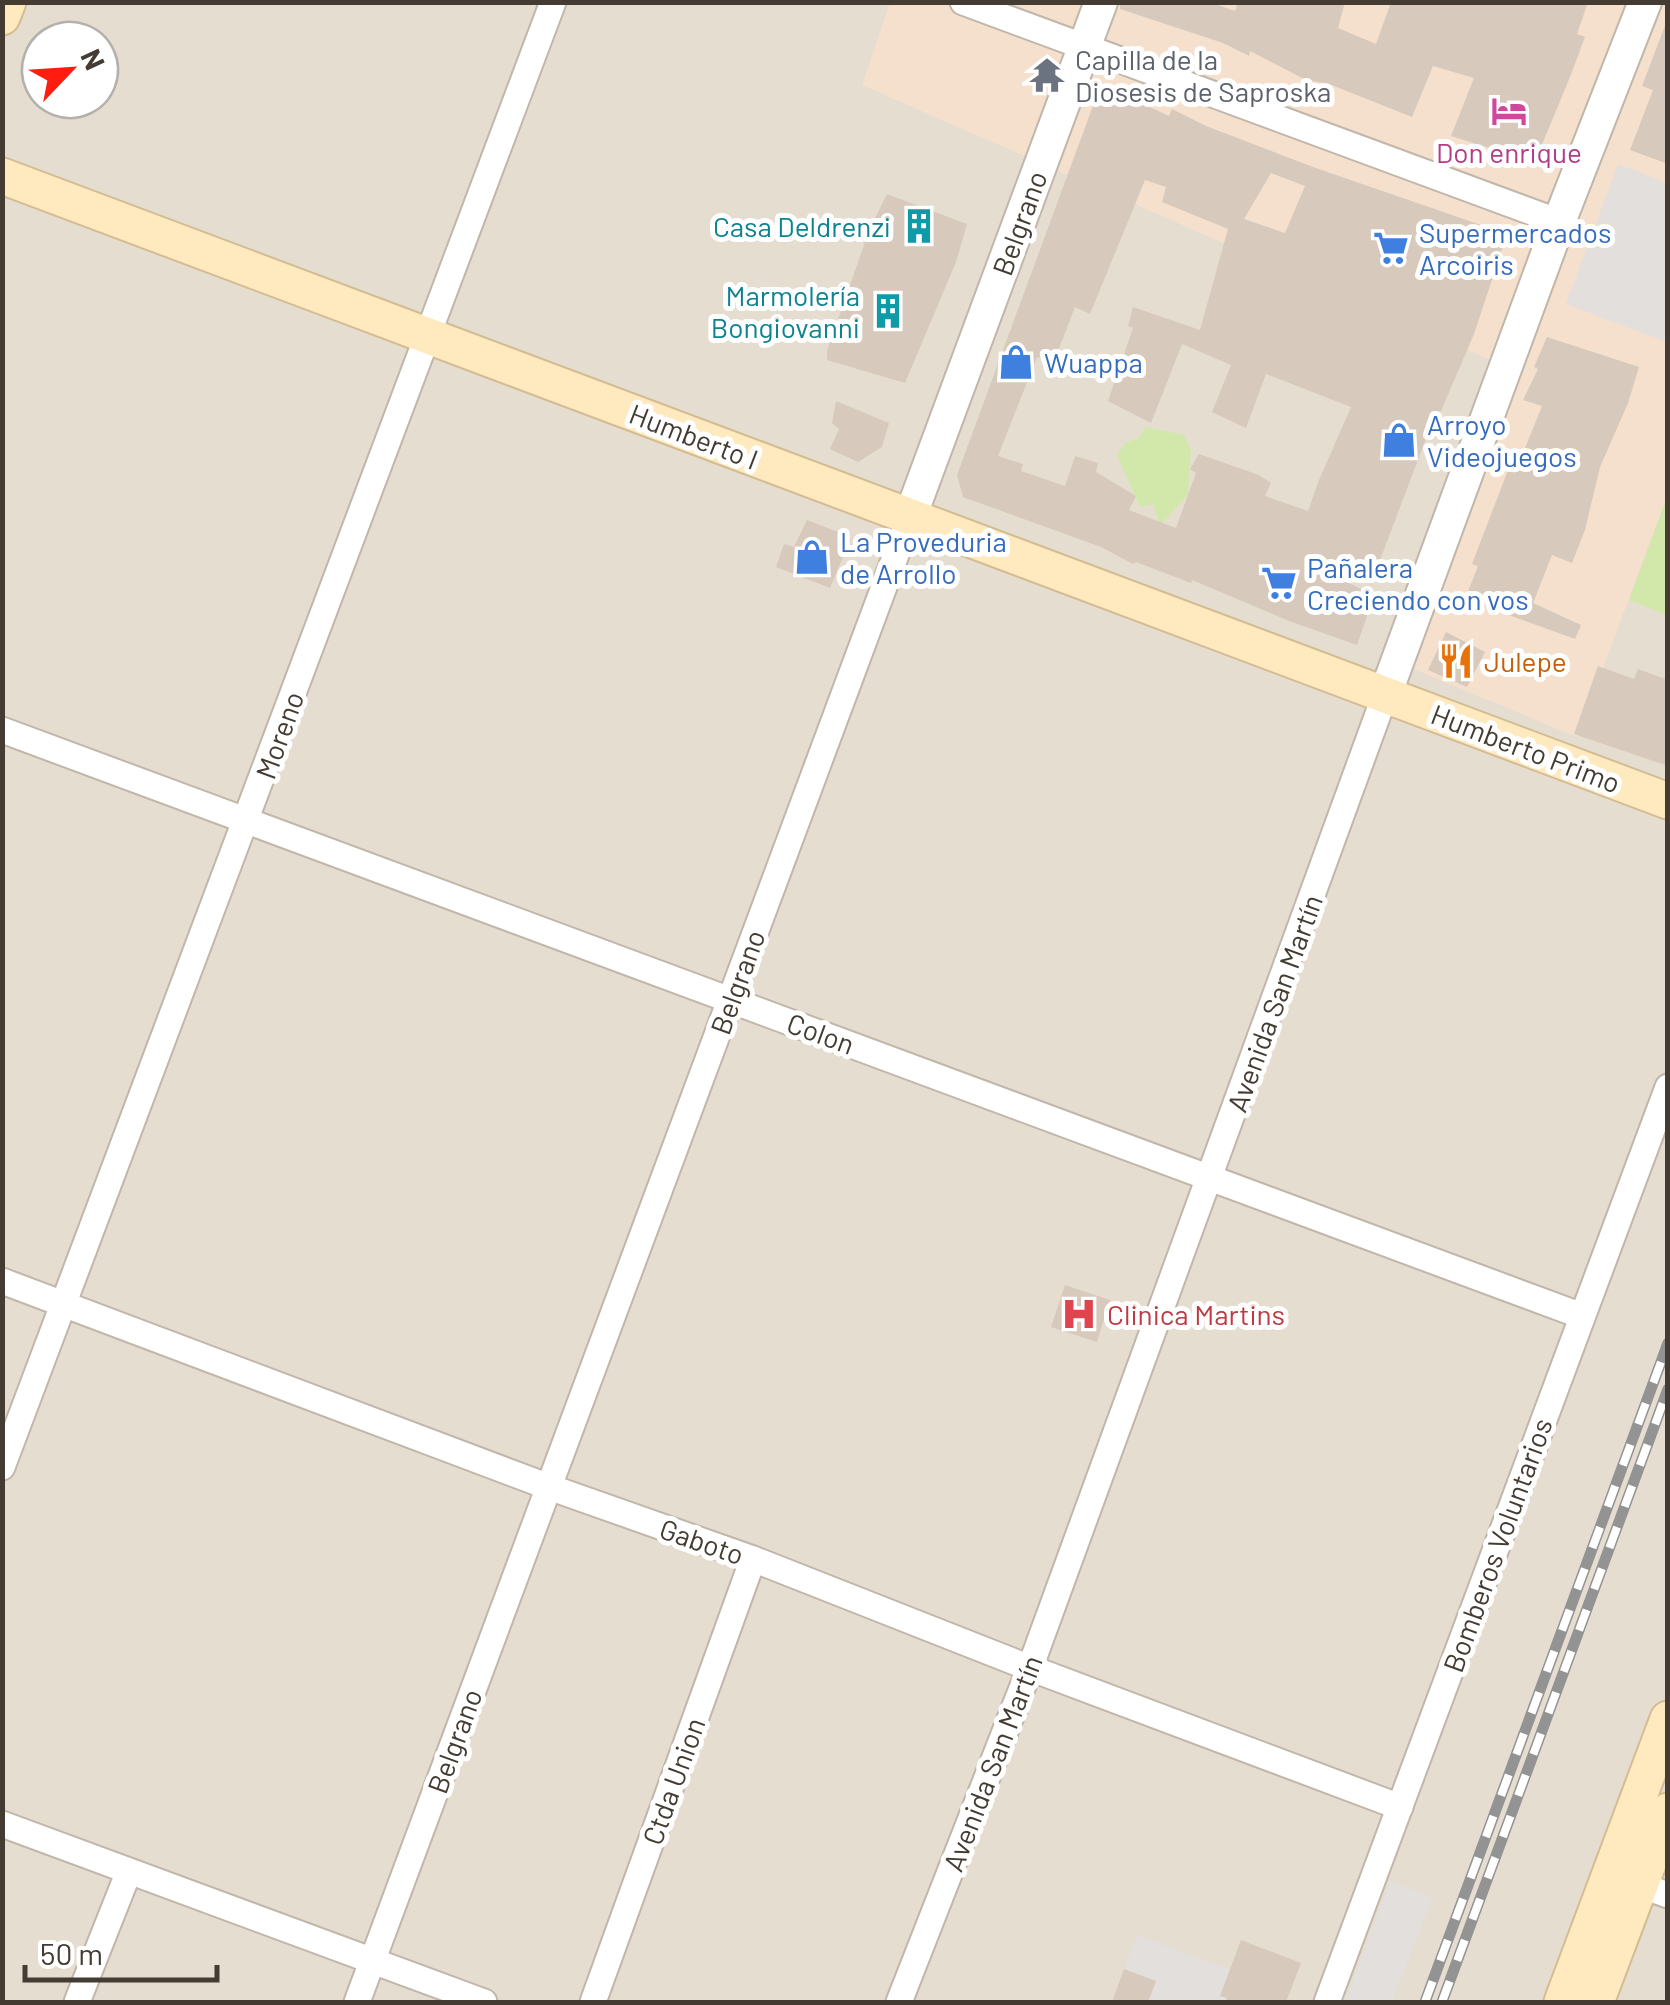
<svg xmlns="http://www.w3.org/2000/svg" width="1670" height="2005" font-family="Barlow,sans-serif">
  <style>
    .residential { fill: #e6ddd1; fill-rule: evenodd }
    .commercial { fill: #f5e0cd }
    .green { fill: #d2e8aa }
    .parking { fill: #e2dfdc }
    .building { fill: #d7c9bb; fill-rule: evenodd }
    .lines { fill: none; stroke-linecap: round; stroke-linejoin: round }
    .minor-casing { stroke: #c0b6a9; stroke-width: 29 }
    .tertiary-casing { stroke: #c0b6a9; stroke-width: 36 }
    .secondary-casing { stroke: #d3bc92; stroke-width: 39 }
    .minor { stroke: #fff; stroke-width: 25 }
    .tertiary { stroke: #fff; stroke-width: 32 }
    .secondary { stroke: #ffeac0; stroke-width: 35 }
    .rail-casing { stroke: #939393; stroke-width: 11 }
    .rail { stroke: #fff; stroke-width: 8; stroke-dasharray: 22; stroke-linecap: butt }
    .labels { text-anchor: middle; dominant-baseline: central; stroke-width: 10; stroke-linejoin: round; paint-order: stroke }
    .worship-label { font-size: 28px; fill: #5b616d; stroke: #fff; text-anchor: start }
    .hotel-label { font-size: 28px; fill: #b23c85; stroke: #fff }
    .street-label { font-size: 28px; fill: #443c33; stroke: #fff }
    .culture-label { font-size: 28px; fill: #0d838f; stroke: #fff; text-anchor: end }
    .shop-label { font-size: 28px; fill: #366cbe; stroke: #fff; text-anchor: start }
    .food-label { font-size: 28px; fill: #c56008; stroke: #fff; text-anchor: start }
    .health-label { font-size: 28px; fill: #be3a42; stroke: #fff; text-anchor: start }
  </style>
  <rect width="100%" height="100%" fill="#f2ece3"/>
  <path class="residential" d="M3,3h1664v1999h-1664zM40,40h60v60h-60z"/>
  <polygon class="commercial" points="890,3 1667,3 1667,497 1577,737 1397,662 1505,366 862,85"/>
  <g class="green">
    <polygon points="1146,427 1184,435 1191,450 1188,495 1160,525 1153,504 1140,507 1117,455 1125,443 1139,438"/>
    <polygon points="1667,497 1667,615 1629,600"/>
  </g>
  <g class="parking">
    <polygon points="1618,164 1667,183 1667,342 1566,304"/>
    <polygon points="1390,1881 1432,1898 1392,2002 1345,2002"/>
    <polygon points="1137,1935 1230,1970 1225,2002 1148,2002 1156,1981 1124,1969"/>
  </g>
  <g class="building">
    <polygon points="1120,2 1209,2 1235,11 1238,2 1345,2 1338,28 1376,44 1391,2 1588,2 1577,34 1585,37 1570,77 1541,147 1531,161 1451,136 1474,78 1433,66 1412,117 1329,84 1306,80 1250,51 1249,56 1223,43 1120,9"/>
    <polygon points="1666,23 1668,23 1668,164 1630,150 1653,90 1642,86"/>
    <path d="M1101,84l68,32 3,-7 34,17 107,41 194,67 -33,100 -33,77 -14,25 -50,132 -32,-12 -9,20 38,20 -17,49 -68,-24 -97,-41 -1,3 -55,-21 -3,2 -32,-17 -138,-50 -6,-22zM1271,173l34,13 -20,47 -41,-14zM1145,180l21,7 -4,15 66,27 -28,101 -67,-23 -5,19 5,2 -25,73 43,22 31,-79 49,21 -19,47 34,16 20,-54 85,33 -32,73 -11,31 -43,-15 6,-13 -12,-8 -60,-21 -9,15 6,4 -20,55 -47,-18 7,-14 -40,-24 2,-9 -23,-7 -10,30 -44,-15 2,-7 -25,-8 39,-99 18,2 20,-52 15,7z"/>
    <polygon points="887,194 967,224 956,262 905,383 827,360 827,351 870,228"/>
    <polygon points="1547,337 1639,367 1628,403 1600,467 1585,530 1572,563 1552,555 1533,603 1581,625 1575,639 1465,599 1478,566 1472,564 1508,470 1515,473 1542,406 1523,400 1538,369 1534,367"/>
    <polygon points="836,401 889,423 882,447 858,462 830,449 839,429 832,423"/>
    <polygon points="807,520 843,534 848,545 830,588 776,567 784,544 794,547"/>
    <polygon points="1446,632 1485,652 1467,687 1428,670"/>
    <polygon points="1598,666 1634,679 1638,669 1668,680 1668,766 1574,734"/>
    <polygon points="1065,1285 1110,1300 1097,1342 1051,1327"/>
    <polygon points="1241,1940 1301,1963 1286,2002 1225,2002 1227,1998 1220,1996"/>
    <polygon points="1124,1969 1156,1981 1148,2002 1112,2002"/>
  </g>
  <g class="lines">
    <defs>
      <g id="minor">
        <polyline points="963,2 1559,222"/>
        <polyline points="2,730 1582,1316"/>
        <polyline points="2,1281 549,1487 753,1559 1030,1668 1400,1807"/>
        <polyline points="2,1467 553,2"/>
        <polyline points="2,1824 484,2002"/>
        <polyline points="1624,1879 1668,1895"/>
        <polyline points="77,2002 129,1871"/>
        <polyline points="357,2002 910,517"/>
        <polyline points="593,2002 753,1559"/>
        <polyline points="899,2002 1030,1668 1385,695"/>
        <polyline points="1327,2002 1668,1087"/>
      </g>
      <g id="tertiary">
        <polyline points="910,517 1101,2"/>
        <polyline points="1385,695 1559,222 1645,2"/>
      </g>
      <g id="secondary">
        <polyline points="2,17 8,2"/>
        <polyline points="2,176 1668,801"/>
        <polyline points="1562,2002 1668,1719"/>
        <polyline points="1596,2002 1668,1811"/>
      </g>
    </defs>
    <use href="#minor" class="minor-casing"/>
    <use href="#tertiary" class="tertiary-casing"/>
    <use href="#secondary" class="secondary-casing"/>
    <use href="#minor" class="minor"/>
    <use href="#tertiary" class="tertiary"/>
    <use href="#secondary" class="secondary"/>
    <defs>
      <g id="rail">
        <polyline points="1425,2002 1668,1343"/>
        <polyline points="1442,2002 1668,1389"/>
      </g>
    </defs>
    <use href="#rail" class="rail-casing"/>
    <use href="#rail" class="rail"/>
  </g>
  <defs>
    <symbol id="temple-bare" viewBox="-9 -9 18 18"><path d="M0-6L5-2H3V0L6.5 2.5H4V6H1.5V3h-3V6H-4V2.5H-6.5L-3 0V-2H-5Z" fill="#6b7280" stroke="#fff" stroke-width="2.5" paint-order="stroke"/></symbol>
    <symbol id="hotel-bare" viewBox="-9 -9 18 18"><path d="M-6-4.5h1.5V1H6V5H4.5V3h-9V5H-6ZM-4 0a1.8 1.8 0 1 1 3.6 0ZM.5 0V-2.5h3Q6-2.5 6 0Z" fill="#d1479c" stroke="#fff" stroke-width="2.5" paint-order="stroke"/></symbol>
    <symbol id="building-bare" viewBox="-9 -9 18 18"><path d="M-4-6H4V6H1V3H-1V6H-4ZM-2.5-4.3h1.7v1.8h-1.7ZM.8-4.3h1.7v1.8H.8ZM-2.5-1h1.7V.8h-1.7ZM.8-1h1.7V.8H.8Z" fill="#0f9aa8" stroke="#fff" stroke-width="2.5" paint-order="stroke"/></symbol>
    <symbol id="supermarket-bare" viewBox="-9 -9 18 18"><path d="M-6-5.5h2.5l.6 2H6L4.5 2H-2.5L-4.4-4H-6ZM-1.5 3.2a1.3 1.3 0 1 0 .1 0ZM3 3.2a1.3 1.3 0 1 0 .1 0Z" fill="#3f7fe0" stroke="#fff" stroke-width="2.5" paint-order="stroke"/></symbol>
    <symbol id="shop-bare" viewBox="-9 -9 18 18"><path d="M-5-2.5h2.3a2.7 3.5 0 0 1 5.4 0H5L5.5 6h-11ZM-1.5-2.5h3a1.5 2.3 0 0 0-3 0Z" fill="#3f7fe0" stroke="#fff" stroke-width="2.5" paint-order="stroke"/></symbol>
    <symbol id="restaurant-bare" viewBox="-9 -9 18 18"><path d="M-5-6h1v4h1v-4h1v4h1v-4h1v5L-1.5 .5V6h-2V.5L-5-1ZM5-6V6H3V1.5H1.5Q1.5-4 5-6Z" fill="#e8710a" stroke="#fff" stroke-width="2.5" paint-order="stroke"/></symbol>
    <symbol id="hospital-bare" viewBox="-9 -9 18 18"><path d="M-5-5h3v3.5h4V-5h3V5h-3V1.5h-4V5h-3Z" fill="#e0444e" stroke="#fff" stroke-width="2.5" paint-order="stroke"/></symbol>
  </defs>
  <g fill-rule="evenodd">
    <use href="#temple-bare" x="1022" y="50" width="50" height="50"/>
    <use href="#hotel-bare" x="1484" y="86" width="50" height="50"/>
    <use href="#building-bare" x="894" y="201" width="50" height="50"/>
    <use href="#supermarket-bare" x="1366" y="223" width="50" height="50"/>
    <use href="#building-bare" x="863" y="286" width="50" height="50"/>
    <use href="#shop-bare" x="991" y="337" width="50" height="50"/>
    <use href="#shop-bare" x="1374" y="415" width="50" height="50"/>
    <use href="#shop-bare" x="787" y="532" width="50" height="50"/>
    <use href="#supermarket-bare" x="1254" y="558" width="50" height="50"/>
    <use href="#restaurant-bare" x="1431" y="636" width="50" height="50"/>
    <use href="#hospital-bare" x="1054" y="1289" width="50" height="50"/>
  </g>
  <g class="labels">
    <g class="worship-label">
      <text x="1075" y="59">Capilla de la<tspan x="1075" dy="32">Diosesis de Saproska</tspan></text>
    </g>
    <g class="hotel-label">
      <text x="1509" y="152">Don enrique</text>
    </g>
    <g class="street-label">
      <text transform="translate(1019 223) rotate(-70)">Belgrano</text>
      <text transform="translate(694 436) rotate(21)">Humberto I</text>
      <text transform="translate(279 735) rotate(-70)">Moreno</text>
      <text transform="translate(1526 748) rotate(21)">Humberto Primo</text>
      <text transform="translate(737 982) rotate(-70)">Belgrano</text>
      <text transform="translate(1274 1003) rotate(-70)">Avenida San Martín</text>
      <text transform="translate(821 1033) rotate(20)">Colon</text>
      <text transform="translate(702 1541) rotate(19)">Gaboto</text>
      <text transform="translate(1497 1545) rotate(-70)">Bomberos Voluntarios</text>
      <text transform="translate(454 1741) rotate(-70)">Belgrano</text>
      <text transform="translate(992 1763) rotate(-69)">Avenida San Martín</text>
      <text transform="translate(673 1781) rotate(-70)">Ctda Union</text>
    </g>
    <g class="culture-label">
      <text x="891" y="226">Casa Deldrenzi</text>
      <text x="860" y="295">Marmolería<tspan x="860" dy="32">Bongiovanni</tspan></text>
    </g>
    <g class="shop-label">
      <text x="1419" y="232">Supermercados<tspan x="1419" dy="32">Arcoiris</tspan></text>
      <text x="1044" y="362">Wuappa</text>
      <text x="1427" y="424">Arroyo<tspan x="1427" dy="32">Videojuegos</tspan></text>
      <text x="840" y="541">La Proveduria<tspan x="840" dy="32">de Arrollo</tspan></text>
      <text x="1307" y="567">Pañalera<tspan x="1307" dy="32">Creciendo con vos</tspan></text>
    </g>
    <g class="food-label">
      <text x="1484" y="661">Julepe</text>
    </g>
    <g class="health-label">
      <text x="1107" y="1314">Clinica Martins</text>
    </g>
  </g>
  <rect width="1670" height="2005" fill="none" stroke="#443c33" stroke-width="10"/>
  <g transform="translate(70 70) rotate(65)"><circle r="48" fill="#ffffff" stroke="#b4b1ad" stroke-width="2.5"/>
  <path d="M0-8L18 38L0 25L-18 38Z" fill="#fe1d0e"/>
  <text y="-15" font-size="28" font-weight="bold" text-anchor="middle" fill="#443c33">N</text>
  </g>
  <path d="M25 1965v15h192v-15" fill="none" stroke="#443c33" stroke-width="5"/>
  <text x="40" y="1965" font-size="30" fill="#443c33" stroke="#ffffff" stroke-width="8" paint-order="stroke">50 m</text>
</svg>
